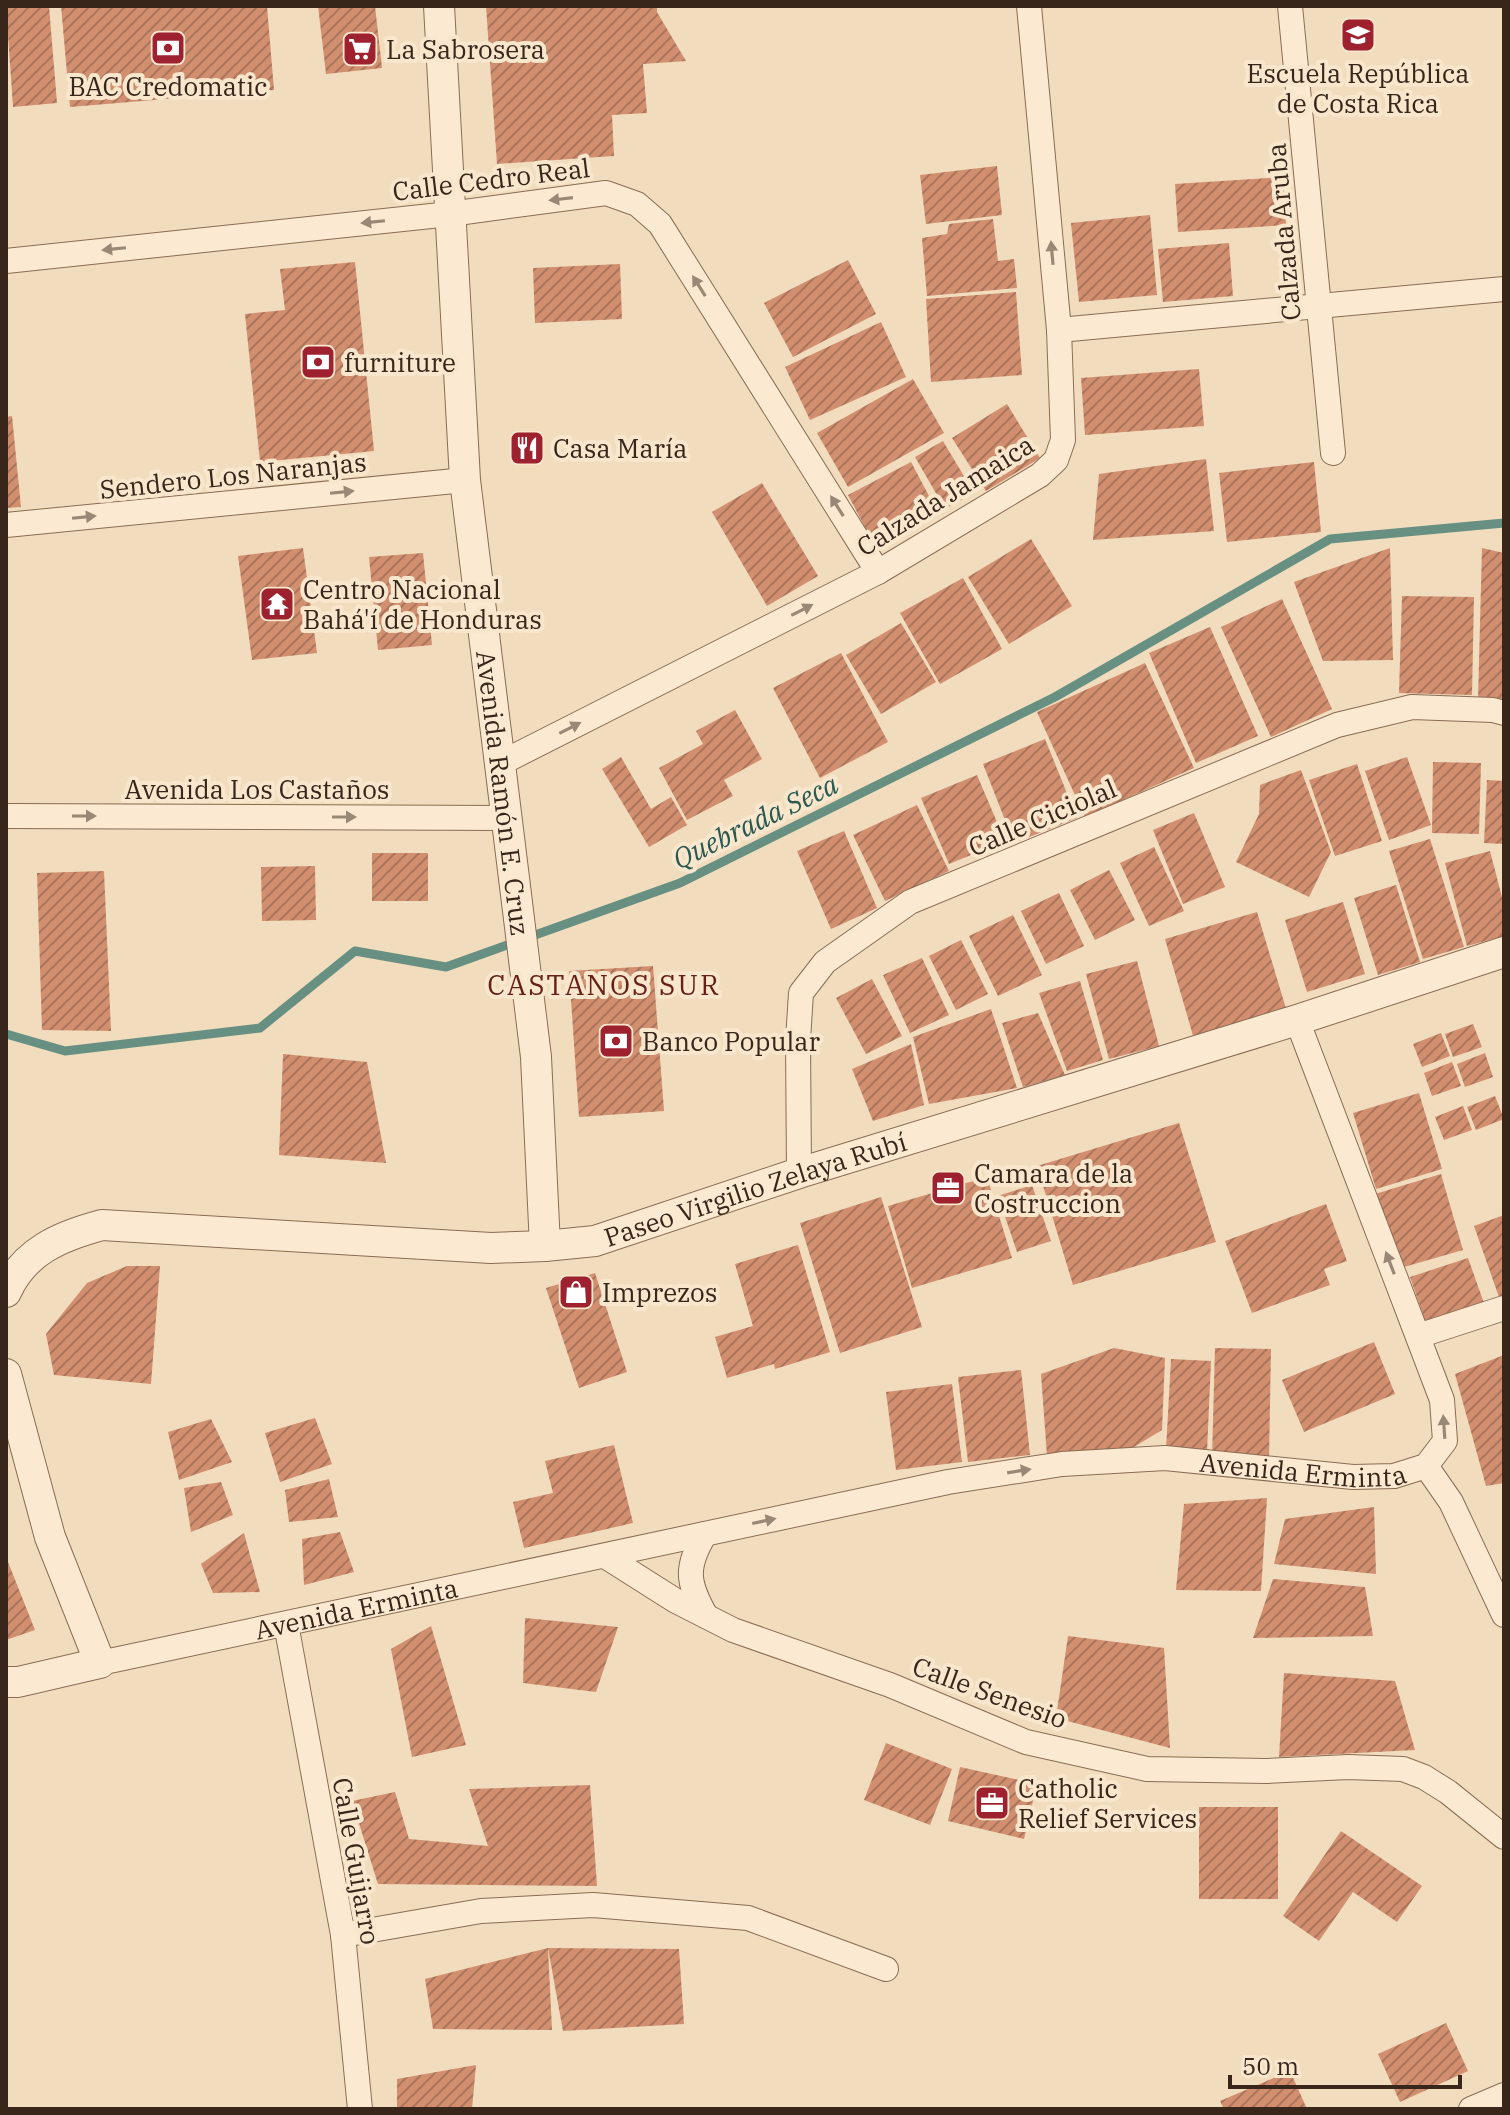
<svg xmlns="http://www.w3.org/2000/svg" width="1510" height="2115" font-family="'IBM Plex Serif',serif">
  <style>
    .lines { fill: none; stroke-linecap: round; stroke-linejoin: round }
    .stream { stroke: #689082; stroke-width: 9 }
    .building { fill: url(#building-hatch) }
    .minor-casing { stroke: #8a6c55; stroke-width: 26 }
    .tertiary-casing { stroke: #8a6c55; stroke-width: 32 }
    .minor { stroke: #fbead1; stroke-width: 24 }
    .tertiary { stroke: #fbead1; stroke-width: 30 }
    .oneway { fill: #9a8876 }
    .labels { text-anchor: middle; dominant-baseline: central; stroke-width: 8; stroke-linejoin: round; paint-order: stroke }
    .poi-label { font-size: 26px; fill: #38261b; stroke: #f8e7cd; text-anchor: start }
    .street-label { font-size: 26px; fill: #38261b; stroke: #f8e7cd }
    .water-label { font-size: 28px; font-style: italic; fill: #295951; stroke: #f8e7cd }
    .neighbourhood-label { font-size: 28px; letter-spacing: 2px; fill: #672017; stroke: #f8e7cd }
  </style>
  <defs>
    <pattern id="building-hatch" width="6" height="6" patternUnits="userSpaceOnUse" patternTransform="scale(2)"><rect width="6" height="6" fill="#d28f70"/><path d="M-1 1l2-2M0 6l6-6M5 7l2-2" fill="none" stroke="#ab755b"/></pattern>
  </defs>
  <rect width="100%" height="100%" fill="#f1dcbd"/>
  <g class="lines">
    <polyline class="stream" points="6,1034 65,1051 260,1028 355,951 446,967 680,883 1055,697 1330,539 1504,523"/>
  </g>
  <g class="building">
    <polygon points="6,6 49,6 57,103 13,107"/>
    <polygon points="61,6 267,6 274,90 70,107"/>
    <polygon points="318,6 375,6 382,68 326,74"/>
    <polygon points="486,6 657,6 657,12 686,61 643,64 647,113 612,115 614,156 497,164"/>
    <polygon points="997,166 1002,215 926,224 920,175"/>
    <polygon points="1283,177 1286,225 1178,232 1175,184"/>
    <polygon points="1150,215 1157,295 1079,302 1071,223"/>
    <polygon points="993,219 998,261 1014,259 1017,288 927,296 922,238 947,234 949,224"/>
    <polygon points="1229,243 1233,296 1163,302 1158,249"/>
    <polygon points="848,260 876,314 793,357 764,303"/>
    <polygon points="355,262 374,451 260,462 245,314 285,310 280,269"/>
    <polygon points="620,264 622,319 535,323 533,268"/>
    <polygon points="1016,292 1022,375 931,382 926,299"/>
    <polygon points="881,322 906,377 810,420 785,367"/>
    <polygon points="1199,369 1204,426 1085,435 1081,378"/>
    <polygon points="913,379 944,433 848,487 817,433"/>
    <polygon points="1007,404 1040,458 986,491 952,438"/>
    <polygon points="12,416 21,507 6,508 6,417"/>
    <polygon points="943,441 974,493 945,509 915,457"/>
    <polygon points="1206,459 1214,531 1093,540 1099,474"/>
    <polygon points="911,462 938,513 875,546 848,495"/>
    <polygon points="1314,462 1321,532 1227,542 1219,473"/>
    <polygon points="762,483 818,576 767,606 712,512"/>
    <polygon points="1031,539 1072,606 1009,644 968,577"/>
    <polygon points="303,548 317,653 252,660 238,556"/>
    <polygon points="1390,548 1393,660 1323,661 1294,582"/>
    <polygon points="1482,548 1504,553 1504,705 1478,700"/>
    <polygon points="423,553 432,645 378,650 369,557"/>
    <polygon points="963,578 1002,649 940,684 900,613"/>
    <polygon points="1402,596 1474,597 1472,695 1399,693"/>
    <polygon points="1282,599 1332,709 1271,737 1221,627"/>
    <polygon points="901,623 936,682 881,714 846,655"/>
    <polygon points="1210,627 1258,736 1196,763 1149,653"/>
    <polygon points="841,653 888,742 820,778 773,688"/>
    <polygon points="1145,663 1194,768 1085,817 1037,712"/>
    <polygon points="735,710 762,759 724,780 733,796 687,820 659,768 703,744 696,731"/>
    <polygon points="1045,739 1077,818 1014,843 983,764"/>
    <polygon points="621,757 651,809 671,797 687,825 649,847 602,769"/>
    <polygon points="1407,757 1431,825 1389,840 1365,771"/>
    <polygon points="1433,762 1481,763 1479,834 1432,833"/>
    <polygon points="1357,764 1382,841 1335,856 1309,780"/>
    <polygon points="1301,770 1331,852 1309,897 1236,862 1259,814 1260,785"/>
    <polygon points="977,775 1005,841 949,864 921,798"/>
    <polygon points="1487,780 1504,781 1504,844 1484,843"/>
    <polygon points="917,805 949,871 885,901 853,835"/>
    <polygon points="1194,813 1225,887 1183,904 1153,830"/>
    <polygon points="844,831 877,908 831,929 797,851"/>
    <polygon points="1430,839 1464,947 1423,959 1389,851"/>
    <polygon points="1154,847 1184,911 1149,926 1120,863"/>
    <polygon points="1490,851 1504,905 1504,936 1467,946 1445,863"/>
    <rect x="372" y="853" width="56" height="48"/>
    <polygon points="315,866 316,920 262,921 261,867"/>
    <polygon points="1109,870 1135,920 1095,940 1070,890"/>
    <polygon points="104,871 111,1031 42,1030 37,873"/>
    <polygon points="1396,885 1420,962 1378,975 1354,898"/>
    <polygon points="1059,893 1084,946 1046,964 1021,911"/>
    <polygon points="1343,902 1365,974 1307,992 1285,920"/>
    <polygon points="1257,912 1287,1012 1194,1039 1165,939"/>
    <polygon points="1013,915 1042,975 998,996 969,936"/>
    <polygon points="961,940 988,994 956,1010 929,956"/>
    <polygon points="922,958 949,1015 910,1033 883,975"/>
    <polygon points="1137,961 1159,1046 1109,1059 1086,974"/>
    <polygon points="653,966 664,1111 579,1117 569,971"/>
    <polygon points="872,979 902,1036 866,1054 836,998"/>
    <polygon points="1080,981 1103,1060 1067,1071 1039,993"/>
    <polygon points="991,1009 1017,1088 929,1104 913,1037"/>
    <polygon points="1038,1013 1065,1075 1023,1087 1002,1023"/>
    <polygon points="1473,1024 1482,1047 1453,1057 1445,1034"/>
    <polygon points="1441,1033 1450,1056 1422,1067 1413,1044"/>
    <polygon points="911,1044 924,1105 873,1121 852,1069"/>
    <polygon points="1485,1053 1493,1077 1465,1087 1457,1064"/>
    <polygon points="283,1054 367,1062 386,1163 279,1155"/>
    <polygon points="1452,1062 1461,1086 1432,1096 1424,1073"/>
    <polygon points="1419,1093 1442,1169 1376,1189 1353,1113"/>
    <polygon points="1495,1096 1504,1119 1476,1130 1467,1107"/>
    <polygon points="1463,1106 1472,1130 1444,1140 1435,1117"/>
    <polygon points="1179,1123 1216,1242 1073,1285 1037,1166"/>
    <polygon points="1441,1174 1463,1250 1397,1269 1375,1194"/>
    <polygon points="987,1177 1012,1258 912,1288 888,1206"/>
    <polygon points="1032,1185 1051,1241 1017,1252 998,1196"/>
    <polygon points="881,1197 922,1327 840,1353 800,1223"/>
    <polygon points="1326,1204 1347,1261 1324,1269 1330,1285 1252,1313 1225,1241"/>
    <polygon points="1504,1215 1504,1298 1500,1300 1474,1226"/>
    <polygon points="798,1245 830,1352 775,1369 774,1364 727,1378 715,1337 753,1326 735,1264"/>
    <polygon points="1468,1258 1485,1306 1427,1326 1410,1277"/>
    <polygon points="127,1266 160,1266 151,1384 54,1375 46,1334 87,1283"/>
    <polygon points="595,1273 627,1372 579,1388 546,1288"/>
    <polygon points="1374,1342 1395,1394 1304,1432 1282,1380"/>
    <polygon points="1114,1348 1165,1358 1162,1430 1124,1453 1047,1456 1041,1374"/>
    <polygon points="1215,1348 1271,1349 1269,1459 1212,1458"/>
    <polygon points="1504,1355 1504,1483 1486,1486 1455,1374"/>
    <polygon points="1171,1359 1211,1361 1207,1452 1166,1450"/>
    <polygon points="1021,1370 1030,1455 968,1462 958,1377"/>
    <polygon points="952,1384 962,1462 896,1470 886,1392"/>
    <polygon points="315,1418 332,1464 280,1482 265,1433"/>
    <polygon points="211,1419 232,1462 179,1480 168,1432"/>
    <polygon points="614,1445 633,1523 524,1548 513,1502 553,1493 545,1461"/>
    <polygon points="329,1479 338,1517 289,1522 285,1490"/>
    <polygon points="221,1482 233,1515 191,1532 184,1488"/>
    <polygon points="1267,1498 1261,1591 1176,1590 1184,1504"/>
    <polygon points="1374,1507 1376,1574 1274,1564 1285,1519"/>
    <polygon points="340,1532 354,1572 304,1585 302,1539"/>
    <polygon points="244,1533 260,1592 213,1593 201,1564"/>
    <polygon points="6,1557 35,1630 6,1640"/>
    <polygon points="1273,1579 1365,1587 1373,1636 1253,1638"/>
    <polygon points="525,1618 618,1627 596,1692 523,1683"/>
    <polygon points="431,1626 466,1745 412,1757 391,1649"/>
    <polygon points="1068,1636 1164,1648 1170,1748 1056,1718"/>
    <polygon points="1284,1673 1395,1681 1415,1750 1279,1757"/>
    <polygon points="886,1743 952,1769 930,1825 864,1800"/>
    <polygon points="960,1767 1037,1784 1024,1839 948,1821"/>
    <polygon points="590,1785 597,1886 378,1884 352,1801 395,1792 409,1839 488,1846 469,1789"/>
    <rect x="1199" y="1807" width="79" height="92"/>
    <polygon points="1341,1831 1422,1886 1397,1922 1353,1892 1319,1941 1283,1916"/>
    <polygon points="548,1948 552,2030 433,2029 425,1979"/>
    <polygon points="548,1948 679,1949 684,2024 563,2031"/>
    <polygon points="1446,2023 1468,2071 1400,2102 1378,2054"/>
    <polygon points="476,2065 472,2109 397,2109 397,2079"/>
    <polygon points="1290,2071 1307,2109 1224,2109 1220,2101"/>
  </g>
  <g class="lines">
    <defs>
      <g id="minor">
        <polyline points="1290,6 1333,453"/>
        <polyline points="6,261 450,214 606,193 637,204 660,224 878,572"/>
        <polyline points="1059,330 1504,289"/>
        <polyline points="6,525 465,480"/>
        <polyline points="501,763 878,572 1040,475 1056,460 1063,440 1059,330 1029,6"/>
        <polyline points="6,816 507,818"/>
        <polyline points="799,1173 798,1040 801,993 825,962 910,902 1337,725 1412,707 1493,710 1504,713"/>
        <polyline points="1418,1336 1504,1308"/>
        <polyline points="1426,1466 1451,1502 1504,1615"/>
        <path d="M705,1534c-20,33 -18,49 1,82"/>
        <polyline points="605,1556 676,1601 733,1630 890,1685 1026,1742 1147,1769 1267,1771 1348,1767 1403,1769 1424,1777 1448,1792 1504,1837"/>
        <polyline points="286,1624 343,1935 360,2109"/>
        <path id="s1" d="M100,1663l848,-181 114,-18 103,-6 188,19 41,-1 32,-10 19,-25 -3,-41 -145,-380"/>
        <polyline points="343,1935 481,1911 593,1905 748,1918 886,1969"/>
        <polyline points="1471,2109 1504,2095"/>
      </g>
      <g id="tertiary">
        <path id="s2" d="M439,6l26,474 71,577 9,189"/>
        <path id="s3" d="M6,1292c18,-41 55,-56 96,-67l389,23 54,-2 50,-5 204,-68 498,-153 207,-68"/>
        <polyline points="6,1374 50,1537 100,1663 18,1682 6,1682"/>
      </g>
    </defs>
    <use href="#minor" class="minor-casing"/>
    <use href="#tertiary" class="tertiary-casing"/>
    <use href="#minor" class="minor"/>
    <use href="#tertiary" class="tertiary"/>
  </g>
  <defs><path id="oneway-solid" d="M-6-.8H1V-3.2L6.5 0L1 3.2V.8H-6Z" transform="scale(2)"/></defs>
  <g class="oneway">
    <use href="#oneway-solid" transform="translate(561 199) rotate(173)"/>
    <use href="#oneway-solid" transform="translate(373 222) rotate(174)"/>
    <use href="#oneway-solid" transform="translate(114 249) rotate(174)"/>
    <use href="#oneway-solid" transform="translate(1052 253) rotate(-95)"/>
    <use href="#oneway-solid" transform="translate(699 286) rotate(-122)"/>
    <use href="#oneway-solid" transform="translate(342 492) rotate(-6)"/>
    <use href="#oneway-solid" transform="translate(837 506) rotate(-122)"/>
    <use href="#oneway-solid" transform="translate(84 517) rotate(-6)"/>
    <use href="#oneway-solid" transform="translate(802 610) rotate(-27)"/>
    <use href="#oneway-solid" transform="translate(570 728) rotate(-27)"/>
    <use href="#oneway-solid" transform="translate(84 816)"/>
    <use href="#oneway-solid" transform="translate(344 817)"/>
    <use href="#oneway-solid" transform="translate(1390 1263) rotate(-111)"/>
    <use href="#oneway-solid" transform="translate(1444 1427) rotate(-94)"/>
    <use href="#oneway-solid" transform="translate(1019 1471) rotate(-9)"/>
    <use href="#oneway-solid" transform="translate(764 1521) rotate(-12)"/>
  </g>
  <defs>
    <symbol id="school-square" viewBox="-11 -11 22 22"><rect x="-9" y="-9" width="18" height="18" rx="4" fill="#9d212f" stroke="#f8e7cd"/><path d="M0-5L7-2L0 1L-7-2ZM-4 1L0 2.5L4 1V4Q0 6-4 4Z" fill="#fff"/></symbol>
    <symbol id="bank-square" viewBox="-11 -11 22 22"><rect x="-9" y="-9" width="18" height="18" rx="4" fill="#9d212f" stroke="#f8e7cd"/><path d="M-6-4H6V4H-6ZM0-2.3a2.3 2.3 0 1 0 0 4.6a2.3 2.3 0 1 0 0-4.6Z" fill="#fff"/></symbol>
    <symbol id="supermarket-square" viewBox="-11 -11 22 22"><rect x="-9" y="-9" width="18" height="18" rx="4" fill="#9d212f" stroke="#f8e7cd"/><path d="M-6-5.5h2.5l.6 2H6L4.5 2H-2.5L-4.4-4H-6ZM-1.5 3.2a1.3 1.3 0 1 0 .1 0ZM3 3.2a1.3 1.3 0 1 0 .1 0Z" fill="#fff"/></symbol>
    <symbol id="restaurant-square" viewBox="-11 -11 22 22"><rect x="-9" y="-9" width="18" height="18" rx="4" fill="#9d212f" stroke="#f8e7cd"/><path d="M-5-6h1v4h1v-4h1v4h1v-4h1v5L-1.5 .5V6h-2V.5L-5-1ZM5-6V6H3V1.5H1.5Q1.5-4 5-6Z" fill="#fff"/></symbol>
    <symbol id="temple-square" viewBox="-11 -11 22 22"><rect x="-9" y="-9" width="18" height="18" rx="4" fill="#9d212f" stroke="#f8e7cd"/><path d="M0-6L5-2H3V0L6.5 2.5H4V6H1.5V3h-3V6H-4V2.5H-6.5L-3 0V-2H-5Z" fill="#fff"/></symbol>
    <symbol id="office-square" viewBox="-11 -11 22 22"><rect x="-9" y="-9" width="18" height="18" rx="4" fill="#9d212f" stroke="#f8e7cd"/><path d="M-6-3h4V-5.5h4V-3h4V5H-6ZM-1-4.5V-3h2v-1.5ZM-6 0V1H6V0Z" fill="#fff"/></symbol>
    <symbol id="shop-square" viewBox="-11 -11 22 22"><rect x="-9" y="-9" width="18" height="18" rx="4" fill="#9d212f" stroke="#f8e7cd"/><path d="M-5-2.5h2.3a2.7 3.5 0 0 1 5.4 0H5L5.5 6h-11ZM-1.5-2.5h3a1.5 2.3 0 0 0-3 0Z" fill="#fff"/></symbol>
  </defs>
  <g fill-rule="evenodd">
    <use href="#school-square" x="1338" y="15" width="40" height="40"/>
    <use href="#bank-square" x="148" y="28" width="40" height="40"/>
    <use href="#supermarket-square" x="340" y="29" width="40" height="40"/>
    <use href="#bank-square" x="298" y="342" width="40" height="40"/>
    <use href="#restaurant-square" x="507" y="428" width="40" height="40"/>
    <use href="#temple-square" x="257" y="584" width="40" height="40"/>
    <use href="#bank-square" x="596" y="1021" width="40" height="40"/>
    <use href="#office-square" x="928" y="1168" width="40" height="40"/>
    <use href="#shop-square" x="556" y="1272" width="40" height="40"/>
    <use href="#office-square" x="972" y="1783" width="40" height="40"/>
  </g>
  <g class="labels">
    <g class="poi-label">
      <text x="386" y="49">La Sabrosera</text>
      <text x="1358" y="73" text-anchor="middle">Escuela República<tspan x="1358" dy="30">de Costa Rica</tspan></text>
      <text x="168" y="86" text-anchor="middle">BAC Credomatic</text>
      <text x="344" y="362">furniture</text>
      <text x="553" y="448">Casa María</text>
      <text x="303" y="589">Centro Nacional<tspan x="303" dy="30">Bahá'í de Honduras</tspan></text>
      <text x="642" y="1041">Banco Popular</text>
      <text x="974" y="1173">Camara de la<tspan x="974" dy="30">Costruccion</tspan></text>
      <text x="602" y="1292">Imprezos</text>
      <text x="1018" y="1788">Catholic<tspan x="1018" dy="30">Relief Services</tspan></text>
    </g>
    <g class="street-label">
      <text transform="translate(491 179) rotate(-7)">Calle Cedro Real</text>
      <text transform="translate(1283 232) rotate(-95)">Calzada Aruba</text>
      <text transform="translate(233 475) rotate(-6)">Sendero Los Naranjas</text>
      <text transform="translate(945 495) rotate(-32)">Calzada Jamaica</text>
      <text x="257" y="789">Avenida Los Castaños</text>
      <text stroke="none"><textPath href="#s2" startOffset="790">Avenida Ramón E. Cruz</textPath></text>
      <text transform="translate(1042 817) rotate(-23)">Calle Ciciolal</text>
      <text stroke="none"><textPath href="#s3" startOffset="784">Paseo Virgilio Zelaya Rubí</textPath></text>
      <text stroke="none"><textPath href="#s1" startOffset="1224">Avenida Erminta</textPath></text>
      <text stroke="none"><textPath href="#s1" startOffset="262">Avenida Erminta</textPath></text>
      <text transform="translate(990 1692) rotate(20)">Calle Senesio</text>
      <text transform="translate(357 1861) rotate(80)">Calle Guijarro</text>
    </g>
    <g class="water-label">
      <text transform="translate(755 821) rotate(-26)">Quebrada Seca</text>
    </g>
    <g class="neighbourhood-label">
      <text x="604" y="984">CASTANOS SUR</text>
    </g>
  </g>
  <rect width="1510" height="2115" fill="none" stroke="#38261b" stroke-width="16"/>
  <path d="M1230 2075v12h230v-12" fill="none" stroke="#38261b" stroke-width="4"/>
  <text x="1242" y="2075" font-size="24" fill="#38261b" stroke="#f8e7cd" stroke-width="6" paint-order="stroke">50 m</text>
</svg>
